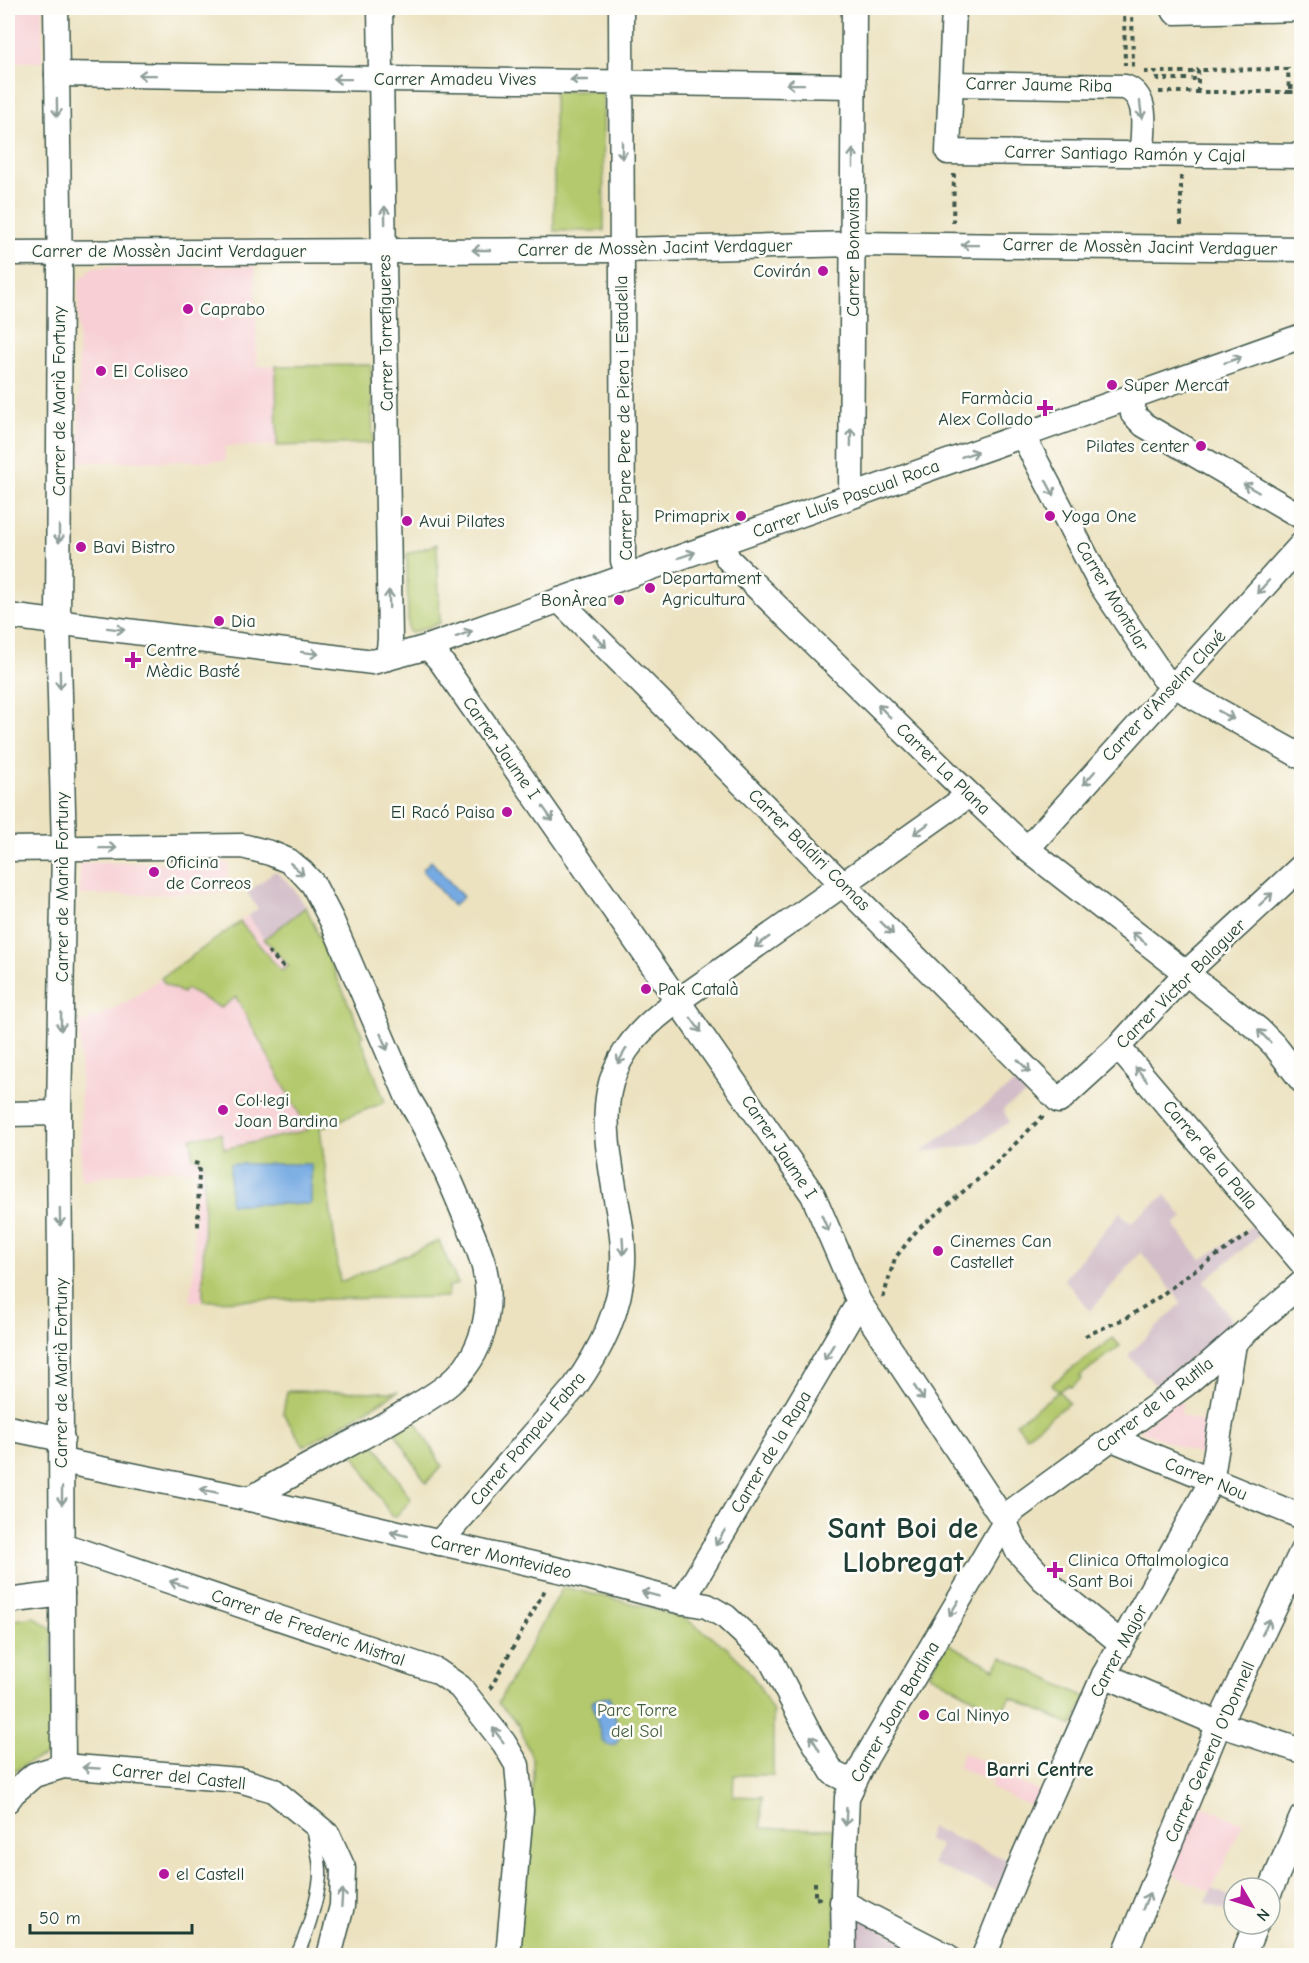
<svg xmlns="http://www.w3.org/2000/svg" width="1309" height="1963" font-family="'Comic Neue',sans-serif">
  <style>
    .built { fill: #f7cfd4 }
    .industrial { fill: #d2bdc8 }
    .green { fill: #b4c96d; stroke: #6a8350; stroke-width: 1.5 }
    .water { fill: #76aae3; stroke: #4a748c; stroke-width: 1.5 }
    .lines { fill: none; stroke-linecap: round; stroke-linejoin: round }
    .lane-casing { stroke: #3e5649; stroke-width: 15 }
    .street-casing { stroke: #3e5649; stroke-width: 27 }
    .path { stroke: #3e5649; stroke-width: 4; stroke-dasharray: 4.5 4.5; stroke-linecap: butt }
    .lane { stroke: #fff; stroke-width: 12 }
    .street { stroke: #fff; stroke-width: 24 }
    .oneway { stroke: #8f9e9a }
    .poi-dot { fill: #b5179e; stroke: #fdfcf7; stroke-width: 2 }
    .labels { text-anchor: middle; dominant-baseline: central; stroke-width: 5; stroke-linejoin: round; paint-order: stroke }
    .street-label { font-size: 18px; fill: #1f3d34; stroke: #fdfcf7 }
    .poi-label { font-size: 18px; fill: #1f3d34; stroke: #fdfcf7; text-anchor: start }
    .park-label { font-size: 18px; fill: #446042; stroke: #fdfcf7 }
    .neighbourhood-label { font-size: 20px; font-weight: bold; fill: #1f3d34; stroke: #fdfcf7 }
    .town-label { font-size: 30px; font-weight: bold; fill: #1f3d34; stroke: #fdfcf7 }
  </style>
  <rect width="100%" height="100%" fill="#fdfcf7"/>
  <filter id="ink" filterUnits="userSpaceOnUse"><feTurbulence type="fractalNoise" baseFrequency=".0167" numOctaves="2"/><feDisplacementMap in="SourceGraphic" scale="12" xChannelSelector="R" yChannelSelector="G"/><feConvolveMatrix kernelMatrix="1 2 1 2 8 2 1 2 1" color-interpolation-filters="sRGB"/></filter>
  <filter id="wash" filterUnits="userSpaceOnUse"><feTurbulence type="fractalNoise" baseFrequency=".008" numOctaves="4" result="noise"/><feDisplacementMap in="SourceGraphic" scale="24" xChannelSelector="R" yChannelSelector="G"/><feGaussianBlur stdDeviation="1.35" result="paint"/><feColorMatrix in="noise" values="0 0 0 0 0 0 0 0 0 0 0 0 0 0 0 0 0 1.4 0 .05"/><feComposite in="paint" operator="in"/></filter>
  <g filter="url(#wash)">
    <rect width="100%" height="100%" fill="#ece2c0"/>
    <g class="built">
      <rect x="8" y="8" width="34" height="54"/>
      <polygon points="255,266 257,366 276,366 277,446 225,446 225,461 79,462 78,282 93,267"/>
      <polygon points="228,862 228,893 80,895 80,863"/>
      <polygon points="248,916 264,939 295,972 385,1102 320,1128 341,1298 190,1301 191,1283 193,1282 195,1170 148,1169 81,1180 80,1022 90,1022 90,1017 97,1017 130,1000"/>
      <polygon points="1176,1401 1183,1403 1180,1414 1214,1426 1209,1459 1139,1430"/>
      <polygon points="963,1753 999,1768 998,1773 1043,1793 1037,1809 990,1788 992,1782 957,1767"/>
      <polygon points="1195,1803 1243,1823 1211,1892 1166,1872"/>
    </g>
    <g class="industrial">
      <polygon points="275,871 291,885 306,907 264,939 248,916 258,909 247,893"/>
      <polygon points="1019,1080 1030,1092 1003,1109 1009,1122 977,1144 920,1153"/>
      <polygon points="1165,1195 1183,1217 1174,1225 1201,1260 1259,1221 1266,1230 1204,1281 1235,1324 1156,1386 1128,1355 1182,1303 1141,1252 1090,1311 1064,1279 1120,1212 1130,1223"/>
      <polygon points="930,1827 1015,1863 1003,1893 932,1864 940,1845 927,1840"/>
      <polygon points="1212,1889 1234,1898 1234,1915 1206,1903"/>
      <polygon points="851,1913 908,1943 908,1955 854,1955"/>
    </g>
    <g class="green">
      <polygon points="554,91 603,91 604,231 554,231"/>
      <polygon points="371,365 373,443 277,446 276,366"/>
      <polygon points="437,544 440,623 411,633 408,630 407,554"/>
      <polygon points="306,907 363,1036 361,1038 385,1102 320,1128 340,1282 439,1241 458,1284 448,1287 448,1297 203,1301 204,1161 193,1157 191,1138 221,1133 224,1149 308,1130 236,997 221,1008 186,989 183,993 165,984 161,978 240,922 281,971 289,966 264,939"/>
      <polygon points="1113,1338 1120,1346 1080,1376 1081,1379 1071,1387 1068,1385 1059,1391 1069,1403 1026,1436 1016,1423 1058,1392 1052,1384"/>
      <polygon points="287,1391 397,1392 304,1447 283,1413"/>
      <polygon points="414,1419 442,1466 426,1483 394,1431"/>
      <polygon points="374,1443 411,1500 395,1517 391,1516 354,1455"/>
      <polygon points="563,1587 635,1604 686,1619 726,1647 744,1665 758,1684 773,1712 773,1775 734,1775 733,1796 762,1797 761,1828 834,1829 835,1949 815,1956 516,1955 533,1777 533,1761 519,1725 498,1703"/>
      <polygon points="34,1617 52,1629 53,1749 48,1755 29,1762 8,1776 8,1621"/>
      <polygon points="947,1643 995,1669 1002,1657 1086,1697 1073,1726 1010,1697 1001,1713 929,1674"/>
    </g>
    <g class="water">
      <polygon points="431,861 463,897 453,906 422,870"/>
      <rect x="230" y="1164" width="81" height="40"/>
      <path d="M610,1696l10,41 -4,7c-6,3 -10,2 -14,-4l-10,-39z"/>
    </g>
  </g>
  <g filter="url(#ink)">
    <g class="lines">
      <defs>
        <path id="lane" d="M296,1956c10,-17 25,-67 24,-86 -1,-16 -5,-31 -8,-46"/>
        <g id="street">
          <polyline points="56,8 60,274 58,621 64,848 59,1113 63,1766"/>
          <polyline points="380,8 390,639 388,658"/>
          <polyline points="621,8 623,561 626,568 631,574"/>
          <polyline points="954,8 948,152 1302,156"/>
          <polyline points="1173,8 1175,12 1302,9"/>
          <path d="M57,74c265,4 531,6 797,12"/>
          <path d="M951,84l174,3c26,10 17,44 17,67"/>
          <polyline points="8,253 622,250 853,244 1302,249"/>
          <polyline points="1133,397 1133,414 1144,425 1302,517"/>
          <polyline points="1023,436 1101,585 1163,677 1192,696 1302,757"/>
          <polyline points="851,496 854,8"/>
          <polyline points="725,542 725,551 728,559 955,781 1027,849 1259,1030 1275,1046 1302,1081"/>
          <polyline points="559,600 1059,1101 1118,1047 1185,974 1302,866"/>
          <polyline points="8,616 373,662 428,647 1302,336"/>
          <polyline points="428,647 440,660 813,1195 859,1302 1005,1522 1017,1550 1043,1579 1121,1643"/>
          <path d="M8,849l234,-3 28,7 19,8 12,10 12,13 19,37 76,177c20,32 35,66 50,101 9,23 20,45 26,68 10,42 -1,88 -34,116 -15,13 -33,22 -49,32 -50,30 -102,54 -151,84"/>
          <polyline points="1027,849 1302,544"/>
          <polyline points="1118,1047 1302,1263"/>
          <polyline points="8,1114 59,1113"/>
          <polyline points="8,1428 62,1439"/>
          <polyline points="1112,1439 1302,1517"/>
          <polyline points="62,1461 250,1499 572,1573 674,1600 707,1606 726,1617 770,1658 811,1737 833,1773 845,1779 855,1777"/>
          <path d="M439,1543l135,-155c27,-38 47,-78 49,-125 1,-22 -3,-43 -7,-64 -14,-84 -23,-134 52,-191l301,-213"/>
          <polyline points="62,1545 437,1671 460,1687 504,1743 517,1765 521,1810 508,1956"/>
          <polyline points="8,1601 62,1594"/>
          <polyline points="682,1602 859,1302"/>
          <polyline points="1104,1675 1219,1724 1302,1751"/>
          <polyline points="8,1800 13,1793 34,1775 63,1766 240,1780 273,1790 328,1835 343,1868 342,1906 329,1956"/>
          <polyline points="1270,1891 1302,1817"/>
          <polyline points="842,1902 947,1956"/>
          <polyline points="844,1956 843,1892 847,1797 866,1758 1005,1522 1012,1511 1186,1384 1302,1283"/>
          <polyline points="984,1956 1024,1856 1104,1675 1211,1482 1234,1344"/>
          <polyline points="1124,1956 1219,1724 1302,1551"/>
          <polyline points="1243,1956 1256,1924"/>
        </g>
      </defs>
      <use href="#lane" class="lane-casing"/>
      <use href="#street" class="street-casing"/>
      <g class="path">
        <polyline points="1124,8 1125,65"/>
        <polyline points="1132,8 1133,67"/>
        <polyline points="1144,72 1193,72 1194,79 1153,79"/>
        <polyline points="1289,87 1302,87"/>
        <polyline points="1159,92 1289,92 1288,69 1198,70 1198,91"/>
        <polyline points="1289,92 1302,92"/>
        <polyline points="1181,176 1181,225"/>
        <polyline points="953,223 954,174"/>
        <polyline points="268,951 285,969"/>
        <polyline points="194,1163 199,1164 198,1227"/>
        <polyline points="883,1298 895,1258 918,1229 988,1171 1043,1116"/>
        <polyline points="1085,1336 1128,1317 1159,1297 1189,1274 1249,1234"/>
        <polyline points="490,1689 546,1588"/>
        <polyline points="815,1882 815,1899 819,1898 820,1896"/>
      </g>
      <use href="#lane" class="lane"/>
      <use href="#street" class="street"/>
    </g>
    <defs><path id="oneway-shaft" d="M-6 0H5M1.5-3L5.5 0L1.5 3" fill="none" stroke-width="1.6" stroke-linecap="round" stroke-linejoin="round" transform="scale(1.5)"/></defs>
    <g class="oneway">
      <use href="#oneway-shaft" transform="translate(147 75) rotate(-179)"/>
      <use href="#oneway-shaft" transform="translate(342 79) rotate(-179)"/>
      <use href="#oneway-shaft" transform="translate(579 80) rotate(-180)"/>
      <use href="#oneway-shaft" transform="translate(795 84) rotate(-179)"/>
      <use href="#oneway-shaft" transform="translate(57 108) rotate(89)"/>
      <use href="#oneway-shaft" transform="translate(1141 110) rotate(83)"/>
      <use href="#oneway-shaft" transform="translate(622 150) rotate(90)"/>
      <use href="#oneway-shaft" transform="translate(853 158) rotate(-90)"/>
      <use href="#oneway-shaft" transform="translate(385 215) rotate(-91)"/>
      <use href="#oneway-shaft" transform="translate(970 245) rotate(-179)"/>
      <use href="#oneway-shaft" transform="translate(481 250) rotate(180)"/>
      <use href="#oneway-shaft" transform="translate(1233 360) rotate(-19)"/>
      <use href="#oneway-shaft" transform="translate(851 437) rotate(-89)"/>
      <use href="#oneway-shaft" transform="translate(970 454) rotate(-19)"/>
      <use href="#oneway-shaft" transform="translate(1050 488) rotate(62)"/>
      <use href="#oneway-shaft" transform="translate(1251 488) rotate(-150)"/>
      <use href="#oneway-shaft" transform="translate(59 534) rotate(90)"/>
      <use href="#oneway-shaft" transform="translate(687 555) rotate(-19)"/>
      <use href="#oneway-shaft" transform="translate(1263 587) rotate(132)"/>
      <use href="#oneway-shaft" transform="translate(389 599) rotate(-91)"/>
      <use href="#oneway-shaft" transform="translate(116 629) rotate(7)"/>
      <use href="#oneway-shaft" transform="translate(464 634) rotate(-20)"/>
      <use href="#oneway-shaft" transform="translate(600 641) rotate(45)"/>
      <use href="#oneway-shaft" transform="translate(310 653) rotate(7)"/>
      <use href="#oneway-shaft" transform="translate(60 680) rotate(89)"/>
      <use href="#oneway-shaft" transform="translate(884 711) rotate(-135)"/>
      <use href="#oneway-shaft" transform="translate(1226 715) rotate(29)"/>
      <use href="#oneway-shaft" transform="translate(1089 778) rotate(131)"/>
      <use href="#oneway-shaft" transform="translate(548 814) rotate(55)"/>
      <use href="#oneway-shaft" transform="translate(921 829) rotate(144)"/>
      <use href="#oneway-shaft" transform="translate(108 848) rotate(-1)"/>
      <use href="#oneway-shaft" transform="translate(297 869) rotate(41)"/>
      <use href="#oneway-shaft" transform="translate(1266 899) rotate(-43)"/>
      <use href="#oneway-shaft" transform="translate(887 928) rotate(45)"/>
      <use href="#oneway-shaft" transform="translate(1139 938) rotate(-142)"/>
      <use href="#oneway-shaft" transform="translate(762 942) rotate(145)"/>
      <use href="#oneway-shaft" transform="translate(61 1022) rotate(91)"/>
      <use href="#oneway-shaft" transform="translate(696 1025) rotate(55)"/>
      <use href="#oneway-shaft" transform="translate(1264 1036) rotate(-135)"/>
      <use href="#oneway-shaft" transform="translate(384 1042) rotate(67)"/>
      <use href="#oneway-shaft" transform="translate(622 1056) rotate(120)"/>
      <use href="#oneway-shaft" transform="translate(1024 1066) rotate(45)"/>
      <use href="#oneway-shaft" transform="translate(1141 1074) rotate(-130)"/>
      <use href="#oneway-shaft" transform="translate(60 1217) rotate(89)"/>
      <use href="#oneway-shaft" transform="translate(825 1223) rotate(67)"/>
      <use href="#oneway-shaft" transform="translate(623 1246) rotate(87)"/>
      <use href="#oneway-shaft" transform="translate(829 1352) rotate(121)"/>
      <use href="#oneway-shaft" transform="translate(919 1393) rotate(56)"/>
      <use href="#oneway-shaft" transform="translate(209 1491) rotate(-169)"/>
      <use href="#oneway-shaft" transform="translate(62 1496) rotate(90)"/>
      <use href="#oneway-shaft" transform="translate(399 1534) rotate(-167)"/>
      <use href="#oneway-shaft" transform="translate(720 1538) rotate(121)"/>
      <use href="#oneway-shaft" transform="translate(178 1584) rotate(-161)"/>
      <use href="#oneway-shaft" transform="translate(650 1594) rotate(-165)"/>
      <use href="#oneway-shaft" transform="translate(954 1608) rotate(121)"/>
      <use href="#oneway-shaft" transform="translate(1266 1627) rotate(-64)"/>
      <use href="#oneway-shaft" transform="translate(498 1735) rotate(-127)"/>
      <use href="#oneway-shaft" transform="translate(815 1743) rotate(-120)"/>
      <use href="#oneway-shaft" transform="translate(91 1768) rotate(-176)"/>
      <use href="#oneway-shaft" transform="translate(846 1817) rotate(93)"/>
      <use href="#oneway-shaft" transform="translate(342 1898) rotate(-86)"/>
      <use href="#oneway-shaft" transform="translate(1146 1901) rotate(-68)"/>
    </g>
  </g>
  <g class="poi-dot">
    <circle cx="823" cy="271" r="6"/>
    <circle cx="188" cy="309" r="6"/>
    <circle cx="101" cy="371" r="6"/>
    <circle cx="1112" cy="385" r="6"/>
    <path d="M1042 399h6v6h6v6h-6v6h-6v-6h-6v-6h6z"/>
    <circle cx="1201" cy="446" r="6"/>
    <circle cx="741" cy="516" r="6"/>
    <circle cx="1050" cy="516" r="6"/>
    <circle cx="407" cy="521" r="6"/>
    <circle cx="81" cy="547" r="6"/>
    <circle cx="650" cy="588" r="6"/>
    <circle cx="619" cy="600" r="6"/>
    <circle cx="219" cy="621" r="6"/>
    <path d="M130 651h6v6h6v6h-6v6h-6v-6h-6v-6h6z"/>
    <circle cx="507" cy="812" r="6"/>
    <circle cx="154" cy="872" r="6"/>
    <circle cx="646" cy="989" r="6"/>
    <circle cx="223" cy="1110" r="6"/>
    <circle cx="938" cy="1251" r="6"/>
    <path d="M1052 1561h6v6h6v6h-6v6h-6v-6h-6v-6h6z"/>
    <circle cx="924" cy="1715" r="6"/>
    <circle cx="164" cy="1874" r="6"/>
  </g>
  <g class="labels">
    <g class="street-label">
      <text x="455" y="79">Carrer Amadeu Vives</text>
      <text transform="translate(1039 85) rotate(1)">Carrer Jaume Riba</text>
      <text transform="translate(1125 154) rotate(1)">Carrer Santiago Ramón y Cajal</text>
      <text transform="translate(1140 247) rotate(1)">Carrer de Mossèn Jacint Verdaguer</text>
      <text transform="translate(655 248) rotate(-1)">Carrer de Mossèn Jacint Verdaguer</text>
      <text x="169" y="251">Carrer de Mossèn Jacint Verdaguer</text>
      <text transform="translate(853 252) rotate(-90)">Carrer Bonavista</text>
      <text transform="translate(386 333) rotate(-91)">Carrer Torrefigueres</text>
      <text transform="translate(59 401) rotate(-90)">Carrer de Marià Fortuny</text>
      <text transform="translate(624 418) rotate(-91)">Carrer Pare Pere de Piera i Estadella</text>
      <text transform="translate(846 499) rotate(-20)">Carrer Lluís Pascual Roca</text>
      <text transform="translate(1112 596) rotate(59)">Carrer Montclar</text>
      <text transform="translate(1164 696) rotate(-47)">Carrer d'Anselm Clavé</text>
      <text transform="translate(501 748) rotate(55)">Carrer Jaume I</text>
      <text transform="translate(943 769) rotate(44)">Carrer La Plana</text>
      <text transform="translate(809 850) rotate(45)">Carrer Baldiri Comas</text>
      <text transform="translate(62 887) rotate(-90)">Carrer de Marià Fortuny</text>
      <text transform="translate(1181 984) rotate(-45)">Carrer Victor Balaguer</text>
      <text transform="translate(779 1147) rotate(56)">Carrer Jaume I</text>
      <text transform="translate(1210 1155) rotate(50)">Carrer de la Palla</text>
      <text transform="translate(61 1373) rotate(-90)">Carrer de Marià Fortuny</text>
      <text transform="translate(1155 1405) rotate(-38)">Carrer de la Rutlla</text>
      <text transform="translate(528 1439) rotate(-50)">Carrer Pompeu Fabra</text>
      <text transform="translate(771 1452) rotate(-59)">Carrer de la Rapa</text>
      <text transform="translate(1206 1479) rotate(22)">Carrer Nou</text>
      <text transform="translate(501 1557) rotate(13)">Carrer Montevideo</text>
      <text transform="translate(308 1628) rotate(19)">Carrer de Frederic Mistral</text>
      <text transform="translate(1119 1651) rotate(-62)">Carrer Major</text>
      <text transform="translate(895 1712) rotate(-60)">Carrer Joan Bardina</text>
      <text transform="translate(1210 1752) rotate(-66)">Carrer General O'Donnell</text>
      <text transform="translate(179 1777) rotate(6)">Carrer del Castell</text>
    </g>
    <g class="poi-label">
      <text x="811" y="271" text-anchor="end">Covirán</text>
      <text x="200" y="309">Caprabo</text>
      <text x="113" y="371">El Coliseo</text>
      <text x="1124" y="385">Super Mercat</text>
      <text x="1033" y="398" text-anchor="end">Farmàcia<tspan x="1033" dy="21">Alex Collado</tspan></text>
      <text x="1189" y="446" text-anchor="end">Pilates center</text>
      <text x="729" y="516" text-anchor="end">Primaprix</text>
      <text x="1062" y="516">Yoga One</text>
      <text x="419" y="521">Avui Pilates</text>
      <text x="93" y="547">Bavi Bistro</text>
      <text x="662" y="578">Departament<tspan x="662" dy="21">Agricultura</tspan></text>
      <text x="607" y="600" text-anchor="end">BonÀrea</text>
      <text x="231" y="621">Dia</text>
      <text x="146" y="650">Centre<tspan x="146" dy="21">Mèdic Basté</tspan></text>
      <text x="495" y="812" text-anchor="end">El Racó Paisa</text>
      <text x="166" y="862">Oficina<tspan x="166" dy="21">de Correos</tspan></text>
      <text x="658" y="989">Pak Català</text>
      <text x="235" y="1100">Col·legi<tspan x="235" dy="21">Joan Bardina</tspan></text>
      <text x="950" y="1241">Cinemes Can<tspan x="950" dy="21">Castellet</tspan></text>
      <text x="1068" y="1560">Clinica Oftalmologica<tspan x="1068" dy="21">Sant Boi</tspan></text>
      <text x="936" y="1715">Cal Ninyo</text>
      <text x="176" y="1874">el Castell</text>
    </g>
    <g class="park-label">
      <text x="637" y="1710">Parc Torre<tspan x="637" dy="21">del Sol</tspan></text>
    </g>
    <g class="neighbourhood-label">
      <text x="1040" y="1769">Barri Centre</text>
    </g>
    <g class="town-label">
      <text x="903" y="1528">Sant Boi de<tspan x="903" dy="34">Llobregat</tspan></text>
    </g>
  </g>
  <rect width="1309" height="1963" fill="none" stroke="#fdfcf7" stroke-width="30"/>
  <g transform="translate(1252 1906) rotate(129)"><circle r="28" fill="#fdfcf7" stroke="#a4b0a9" stroke-width="1.5"/>
  <path d="M0-4.5L10 22L0 15L-10 22Z" fill="#b5179e"/>
  <text y="-9" font-size="16" font-weight="bold" text-anchor="middle" fill="#1f3d34">N</text>
  </g>
  <path d="M30 1924v9h162v-9" fill="none" stroke="#1f3d34" stroke-width="3"/>
  <text x="39" y="1924" font-size="18" fill="#1f3d34" stroke="#fdfcf7" stroke-width="4.5" paint-order="stroke">50 m</text>
</svg>
